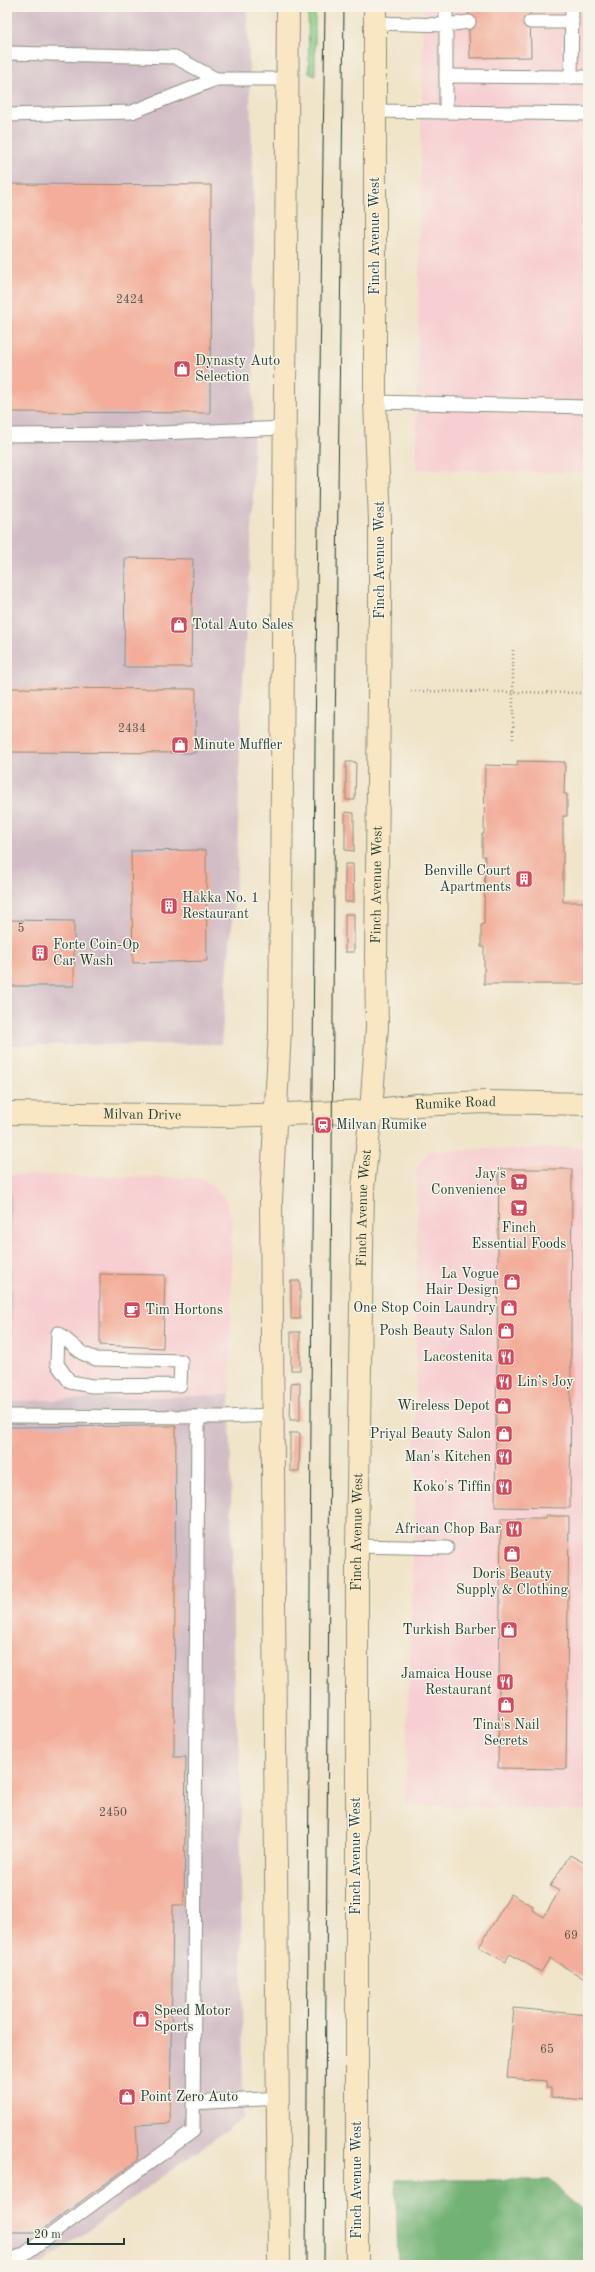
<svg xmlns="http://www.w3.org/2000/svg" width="595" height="2272" font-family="'Old Standard TT',serif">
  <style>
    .built { fill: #f7cfd2 }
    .industrial { fill: #d2bdc6 }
    .green { fill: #8ed089; stroke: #56865e }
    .forest { fill: #72b275; stroke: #487854 }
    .building { fill: #f3ad9a }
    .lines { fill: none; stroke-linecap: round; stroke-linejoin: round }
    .lane-casing { stroke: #88907e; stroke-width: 15 }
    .secondary-casing { stroke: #88907e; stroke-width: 24 }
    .path { stroke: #88907e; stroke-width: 2.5; stroke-dasharray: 1 3; stroke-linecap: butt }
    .lane { stroke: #fff; stroke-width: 13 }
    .secondary { stroke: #f9e7c3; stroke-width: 22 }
    .tram { stroke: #1f3d34; stroke-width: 1 }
    .labels { text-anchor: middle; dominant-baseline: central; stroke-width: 3; stroke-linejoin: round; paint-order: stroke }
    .number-label { font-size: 12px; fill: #54594e }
    .street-label { font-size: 14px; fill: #1f3d34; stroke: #f7f3e8 }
    .poi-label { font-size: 14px; fill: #1f3d34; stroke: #f7f3e8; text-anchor: end }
  </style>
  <rect width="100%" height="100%" fill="#f7f3e8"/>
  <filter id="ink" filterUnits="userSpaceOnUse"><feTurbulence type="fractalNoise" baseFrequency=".025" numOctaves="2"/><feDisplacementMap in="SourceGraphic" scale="8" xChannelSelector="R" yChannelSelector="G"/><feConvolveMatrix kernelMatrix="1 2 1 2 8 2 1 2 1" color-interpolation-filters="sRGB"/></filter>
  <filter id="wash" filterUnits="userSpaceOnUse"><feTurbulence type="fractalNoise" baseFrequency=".012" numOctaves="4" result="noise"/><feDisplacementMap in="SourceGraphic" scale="16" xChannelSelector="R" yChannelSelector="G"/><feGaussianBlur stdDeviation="0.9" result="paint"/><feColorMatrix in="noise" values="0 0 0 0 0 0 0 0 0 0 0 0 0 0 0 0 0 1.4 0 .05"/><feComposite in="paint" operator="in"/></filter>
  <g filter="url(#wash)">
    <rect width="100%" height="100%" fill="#f0e4c9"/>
    <g class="built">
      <polygon points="423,7 588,7 588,473 416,469"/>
      <polygon points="588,1147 588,1811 405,1805 415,1505 417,1167 429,1151"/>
      <polygon points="11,1175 202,1178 224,1197 232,1220 230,1395 11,1401"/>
    </g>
    <g class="industrial">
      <polygon points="7,7 247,7 254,210 253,512 241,712 237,869 221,1044 7,1045"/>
      <polygon points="7,1175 11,1175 12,1401 230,1395 234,1703 240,1751 243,2118 40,2265 7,2265"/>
    </g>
    <polygon class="green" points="308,7 315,7 315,76 309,73"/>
    <polygon class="forest" points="396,2180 549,2180 588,2215 588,2265 398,2265"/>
    <g id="blocks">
      <g class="building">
        <polygon points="468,7 530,7 531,57 470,58"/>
        <polygon points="7,184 211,185 210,413 7,412"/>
        <polygon points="125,558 193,559 191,667 124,667"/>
        <polygon points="7,688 196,689 195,753 7,752"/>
        <polygon points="517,761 565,762 564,794 567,794 567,816 563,816 563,902 584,902 584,906 588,906 588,984 484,984 484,947 481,947 481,925 484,924 485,856 482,856 482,834 484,834 485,765 518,766"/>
        <polygon points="346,762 356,762 355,800 346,800"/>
        <polygon points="345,812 354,813 354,851 345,850"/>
        <polygon points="206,850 207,961 133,963 131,851"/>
        <polygon points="345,864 353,864 354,902 345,902"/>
        <rect x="345" y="914" width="9" height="38"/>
        <polygon points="7,920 74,921 74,986 7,986"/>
        <polygon points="499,1169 572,1169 570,1508 495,1507"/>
        <polygon points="100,1274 165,1275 163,1348 100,1345"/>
        <rect x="291" y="1281" width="9" height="38"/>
        <rect x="291" y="1332" width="9" height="38"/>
        <polygon points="300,1382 300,1420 290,1420 291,1383"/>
        <polygon points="143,1426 176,1426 174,1757 186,1757 184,1905 173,1905 173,1908 170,2123 136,2125 138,2160 39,2232 7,2232 7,1427"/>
        <polygon points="290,1433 300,1433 299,1471 290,1471"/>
        <polygon points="546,1516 569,1516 566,1769 498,1768 501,1519 546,1519"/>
        <polygon points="570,1855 588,1865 586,1902 588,1903 588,1981 550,1958 541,1972 510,1954 505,1962 479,1947 511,1894 533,1906 532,1910 544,1917 559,1891 550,1886"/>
        <polygon points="514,2008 588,2015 586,2100 551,2097 551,2088 546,2088 547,2081 507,2078"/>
      </g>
    </g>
  </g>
  <g filter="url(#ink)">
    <use href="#blocks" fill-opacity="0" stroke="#88907e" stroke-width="1"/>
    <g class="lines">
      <defs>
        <g id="lane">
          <polyline points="446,7 446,25 469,22"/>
          <polyline points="530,22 572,22"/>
          <polyline points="375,23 446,25 446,111"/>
          <polyline points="7,53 175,57 216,79"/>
          <polyline points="446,76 588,77"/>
          <polyline points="571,77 572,7"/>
          <polyline points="375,111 588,114"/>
          <polyline points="7,115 132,112 216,79 288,79"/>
          <polyline points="375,402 588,407"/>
          <polyline points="7,435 134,434 285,428"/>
          <polygon points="58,1333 82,1353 96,1359 181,1361 180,1385 92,1386 70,1382 57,1364"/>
          <polyline points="7,1416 223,1417 272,1415"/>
          <polyline points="357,1546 447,1548"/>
          <polyline points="194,2103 279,2098"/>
          <polyline points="7,2261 23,2255 193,2131 198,1417"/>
        </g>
        <g id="secondary">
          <path id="s1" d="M7,1113l220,3 144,-5 46,-6 68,-3 103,2"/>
          <polyline points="279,2265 271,1199 280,1031 288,7"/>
          <path id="s2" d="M357,2265v-719l6,-358 8,-77 6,-84 -1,-72 4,-345v-89l-5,-119v-395"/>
        </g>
      </defs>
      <use href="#lane" class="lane-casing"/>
      <use href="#secondary" class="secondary-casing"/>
      <g class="path">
        <polyline points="513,650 513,742"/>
        <polyline points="584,652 585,693"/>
        <polyline points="411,691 588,693"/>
      </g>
      <use href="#lane" class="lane"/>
      <use href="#secondary" class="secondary"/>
      <g class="tram">
        <polyline points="306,2265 315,743 325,7"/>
        <polyline points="324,2265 335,737 344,7"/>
      </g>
    </g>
  </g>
  <defs>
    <symbol id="shop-square" viewBox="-11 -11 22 22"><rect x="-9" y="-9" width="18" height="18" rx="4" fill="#d1495b" stroke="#f7f3e8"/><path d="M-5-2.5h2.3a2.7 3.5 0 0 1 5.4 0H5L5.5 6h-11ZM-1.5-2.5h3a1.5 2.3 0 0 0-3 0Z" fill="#fff"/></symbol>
    <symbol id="building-square" viewBox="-11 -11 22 22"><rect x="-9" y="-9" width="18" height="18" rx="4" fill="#d1495b" stroke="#f7f3e8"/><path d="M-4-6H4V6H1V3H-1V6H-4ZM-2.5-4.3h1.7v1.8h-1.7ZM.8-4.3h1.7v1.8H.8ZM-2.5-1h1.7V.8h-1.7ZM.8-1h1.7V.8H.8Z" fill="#fff"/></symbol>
    <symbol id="station-square" viewBox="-11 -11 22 22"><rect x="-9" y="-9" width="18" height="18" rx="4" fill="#d1495b" stroke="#f7f3e8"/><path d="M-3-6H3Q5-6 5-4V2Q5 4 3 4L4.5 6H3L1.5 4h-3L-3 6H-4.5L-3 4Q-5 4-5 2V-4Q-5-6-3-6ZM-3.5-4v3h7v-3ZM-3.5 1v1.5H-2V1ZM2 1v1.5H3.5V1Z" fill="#fff"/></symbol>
    <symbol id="supermarket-square" viewBox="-11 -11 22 22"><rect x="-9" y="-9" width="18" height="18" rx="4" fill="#d1495b" stroke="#f7f3e8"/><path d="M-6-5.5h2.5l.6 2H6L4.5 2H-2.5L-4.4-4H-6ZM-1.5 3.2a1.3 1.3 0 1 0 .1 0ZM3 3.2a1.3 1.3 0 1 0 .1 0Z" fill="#fff"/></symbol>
    <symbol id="cafe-square" viewBox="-11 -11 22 22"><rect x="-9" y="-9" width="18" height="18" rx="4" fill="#d1495b" stroke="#f7f3e8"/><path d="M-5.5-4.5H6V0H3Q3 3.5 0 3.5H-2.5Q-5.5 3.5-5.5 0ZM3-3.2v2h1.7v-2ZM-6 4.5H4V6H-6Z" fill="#fff"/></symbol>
    <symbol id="restaurant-square" viewBox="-11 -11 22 22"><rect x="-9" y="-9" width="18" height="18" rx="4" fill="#d1495b" stroke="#f7f3e8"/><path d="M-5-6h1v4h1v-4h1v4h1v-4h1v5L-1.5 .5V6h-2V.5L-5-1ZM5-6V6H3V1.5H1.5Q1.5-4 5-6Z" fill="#fff"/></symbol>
  </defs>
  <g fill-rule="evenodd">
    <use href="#shop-square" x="172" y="359" width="20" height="20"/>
    <use href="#shop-square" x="169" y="615" width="20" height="20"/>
    <use href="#shop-square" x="170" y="735" width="20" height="20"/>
    <use href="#building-square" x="514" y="869" width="20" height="20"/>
    <use href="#building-square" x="159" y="896" width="20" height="20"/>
    <use href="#building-square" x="30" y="943" width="20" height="20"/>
    <use href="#station-square" x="313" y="1115" width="20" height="20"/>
    <use href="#supermarket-square" x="509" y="1172" width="20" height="20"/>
    <use href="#supermarket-square" x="509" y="1198" width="20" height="20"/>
    <use href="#shop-square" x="502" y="1272" width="20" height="20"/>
    <use href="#shop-square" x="499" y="1298" width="20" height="20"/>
    <use href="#cafe-square" x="122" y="1300" width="20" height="20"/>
    <use href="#shop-square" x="496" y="1321" width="20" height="20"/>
    <use href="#restaurant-square" x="496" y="1347" width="20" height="20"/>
    <use href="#restaurant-square" x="494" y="1372" width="20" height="20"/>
    <use href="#shop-square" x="493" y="1396" width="20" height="20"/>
    <use href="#shop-square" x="494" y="1424" width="20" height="20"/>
    <use href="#restaurant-square" x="494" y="1447" width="20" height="20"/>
    <use href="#restaurant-square" x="494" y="1477" width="20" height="20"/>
    <use href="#restaurant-square" x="504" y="1519" width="20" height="20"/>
    <use href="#shop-square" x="502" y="1544" width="20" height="20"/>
    <use href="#shop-square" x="499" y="1620" width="20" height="20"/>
    <use href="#restaurant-square" x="495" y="1672" width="20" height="20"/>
    <use href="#shop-square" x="496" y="1695" width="20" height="20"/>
    <use href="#shop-square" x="131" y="2009" width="20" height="20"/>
    <use href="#shop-square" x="117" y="2087" width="20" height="20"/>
  </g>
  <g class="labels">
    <g class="number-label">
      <text x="130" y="300">2424</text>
      <text x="132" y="729">2434</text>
      <text x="21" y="929">5</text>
      <text x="113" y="1813">2450</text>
      <text x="571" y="1936">69</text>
      <text x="547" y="2050">65</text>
    </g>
    <g class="street-label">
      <text transform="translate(375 236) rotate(-90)">Finch Avenue West</text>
      <text transform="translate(380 560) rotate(-90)">Finch Avenue West</text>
      <text stroke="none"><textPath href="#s2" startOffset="1381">Finch Avenue West</textPath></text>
      <text stroke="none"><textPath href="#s1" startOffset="449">Rumike Road</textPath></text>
      <text stroke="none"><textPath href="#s1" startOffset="135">Milvan Drive</textPath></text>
      <text stroke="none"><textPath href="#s2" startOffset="1057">Finch Avenue West</textPath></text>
      <text stroke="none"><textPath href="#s2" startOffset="733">Finch Avenue West</textPath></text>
      <text transform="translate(356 1856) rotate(-90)">Finch Avenue West</text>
      <text transform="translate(357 2180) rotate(-90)">Finch Avenue West</text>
    </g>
    <g class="poi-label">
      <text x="195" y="361" text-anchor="start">Dynasty Auto<tspan x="195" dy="16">Selection</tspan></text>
      <text x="192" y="625" text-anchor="start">Total Auto Sales</text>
      <text x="193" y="745" text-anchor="start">Minute Muffler</text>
      <text x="511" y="871">Benville Court<tspan x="511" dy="16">Apartments</tspan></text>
      <text x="182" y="898" text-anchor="start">Hakka No. 1<tspan x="182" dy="16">Restaurant</tspan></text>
      <text x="53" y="945" text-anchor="start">Forte Coin-Op<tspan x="53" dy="16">Car Wash</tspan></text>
      <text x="336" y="1125" text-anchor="start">Milvan Rumike</text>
      <text x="506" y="1174">Jay's<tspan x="506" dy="16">Convenience</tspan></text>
      <text x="519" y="1228" text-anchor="middle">Finch<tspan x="519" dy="16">Essential Foods</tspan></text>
      <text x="499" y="1274">La Vogue<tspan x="499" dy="16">Hair Design</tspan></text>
      <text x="496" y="1308">One Stop Coin Laundry</text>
      <text x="145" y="1310" text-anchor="start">Tim Hortons</text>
      <text x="493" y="1331">Posh Beauty Salon</text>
      <text x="493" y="1357">Lacostenita</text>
      <text x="517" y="1382" text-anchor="start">Lin’s Joy</text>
      <text x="490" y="1406">Wireless Depot</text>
      <text x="491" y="1434">Priyal Beauty Salon</text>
      <text x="491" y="1457">Man's Kitchen</text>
      <text x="491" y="1487">Koko's Tiffin</text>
      <text x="501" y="1529">African Chop Bar</text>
      <text x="512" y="1574" text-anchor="middle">Doris Beauty<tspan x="512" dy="16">Supply &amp; Clothing</tspan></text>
      <text x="496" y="1630">Turkish Barber</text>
      <text x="492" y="1674">Jamaica House<tspan x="492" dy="16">Restaurant</tspan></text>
      <text x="506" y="1725" text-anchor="middle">Tina's Nail<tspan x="506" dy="16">Secrets</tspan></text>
      <text x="154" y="2011" text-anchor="start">Speed Motor<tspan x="154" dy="16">Sports</tspan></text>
      <text x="140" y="2097" text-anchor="start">Point Zero Auto</text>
    </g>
  </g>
  <rect width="595" height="2272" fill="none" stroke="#f7f3e8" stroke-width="24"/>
  <path d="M28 2238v6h96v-6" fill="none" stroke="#1f3d34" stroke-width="2"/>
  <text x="34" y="2238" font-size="12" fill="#1f3d34" stroke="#f7f3e8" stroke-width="3" paint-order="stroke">20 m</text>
</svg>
